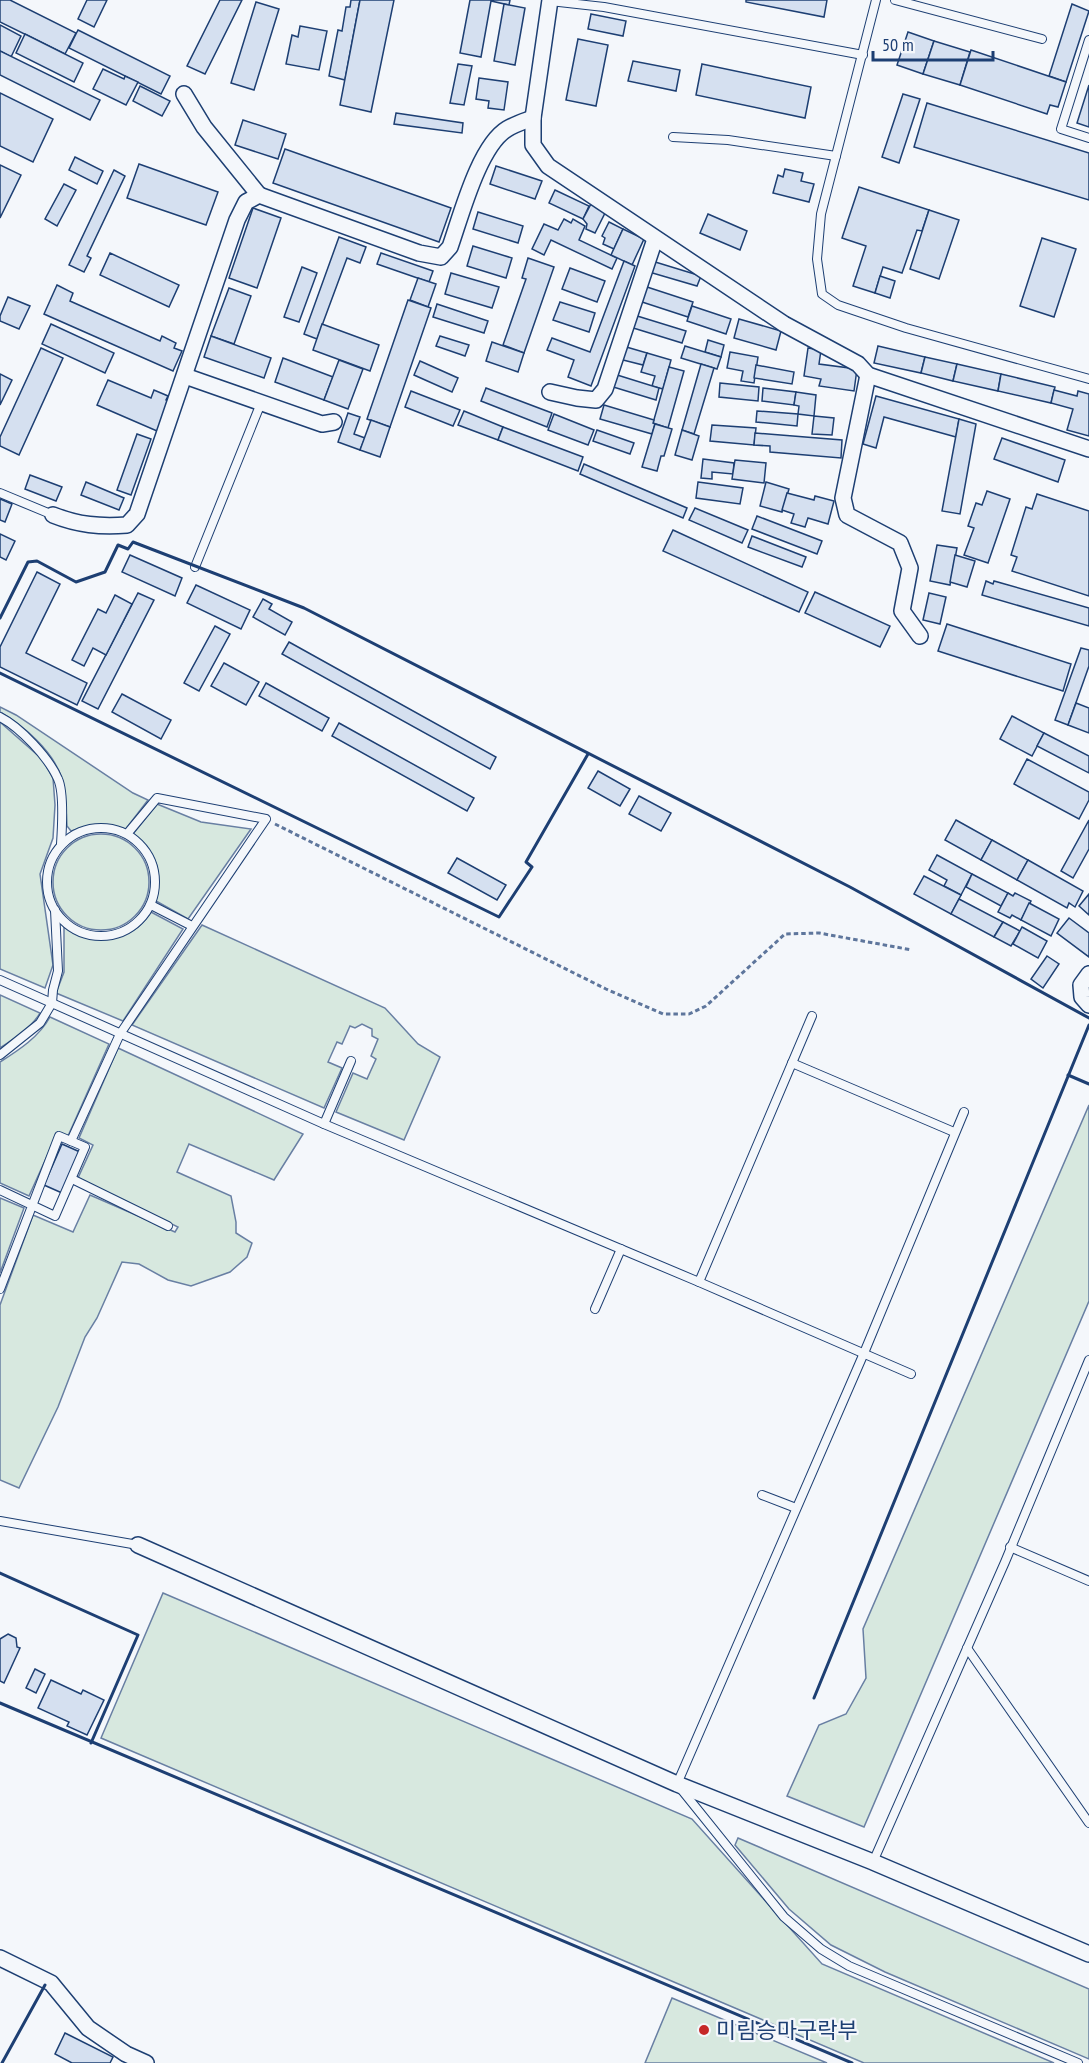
<svg xmlns="http://www.w3.org/2000/svg" width="1089" height="2063" font-family="'PT Sans Narrow','Noto Sans KR',sans-serif">
  <style>
    .green { fill: #d7e8df; stroke: #687fa3; stroke-width: 1.5 }
    .building { fill: #d5e0f0; stroke: #1d3f73; stroke-width: 1.5 }
    .lines { fill: none; stroke-linecap: round; stroke-linejoin: round }
    .service-casing { stroke: #1d3f73; stroke-width: 10 }
    .minor-casing { stroke: #1d3f73; stroke-width: 18 }
    .path { stroke: #5e769c; stroke-width: 3; stroke-dasharray: 4.5 3; stroke-linecap: butt }
    .service { stroke: #f4f7fb; stroke-width: 8 }
    .minor { stroke: #f4f7fb; stroke-width: 15 }
    .wall { stroke: #1d3f73; stroke-width: 3 }
    .poi-dot { fill: #c62828; stroke: #f4f7fb; stroke-width: 2 }
    .labels { text-anchor: middle; dominant-baseline: central; stroke-width: 4.5; stroke-linejoin: round; paint-order: stroke }
    .poi-label { font-size: 22px; fill: #1d3f73; stroke: #f4f7fb; text-anchor: start }
  </style>
  <rect width="100%" height="100%" fill="#f4f7fb"/>
  <g class="green">
    <path d="M0,707l16,8 117,78 15,7 -23,30c-20,-8 -34,-6 -54,1l-4,-5c-1,-15 -1,-32 -5,-47 -8,-27 -38,-53 -62,-67z"/>
    <polygon points="0,722 42,759 53,778 55,805 53,838 40,874 53,965 45,988 0,969"/>
    <path d="M157,804l44,18 50,7 -63,90 -32,-18c6,-29 2,-48 -23,-67z"/>
    <circle cx="101" cy="882" r="48"/>
    <path d="M151,912l32,17 -60,92 -67,-28 8,-21v-45c7,2 14,8 21,10 26,6 52,-2 66,-25z"/>
    <polygon points="202,925 385,1008 418,1044 440,1057 404,1140 336,1112 353,1073 367,1079 376,1059 371,1056 378,1039 372,1036 372,1029 362,1024 355,1028 350,1026 342,1044 337,1042 328,1062 342,1068 324,1108 132,1025"/>
    <path d="M0,995l40,18c-8,14 -26,26 -40,35z"/>
    <path d="M50,1017l59,27 -41,92 -10,-4 -29,64 -29,-13v-121c19,-12 39,-25 50,-45z"/>
    <polygon points="118,1048 303,1134 274,1180 189,1144 177,1172 231,1196 236,1222 236,1233 252,1243 247,1257 230,1272 191,1286 168,1280 139,1264 122,1262 97,1318 85,1337 58,1407 19,1488 0,1480 0,1305 33,1215 73,1232 90,1195 175,1232 178,1227 78,1178 93,1145 79,1138"/>
    <polygon points="1089,1105 1089,1301 864,1827 787,1796 819,1725 846,1714 866,1678 863,1629"/>
    <polygon points="0,1198 24,1208 0,1273"/>
    <polygon points="163,1593 692,1819 822,1964 1054,2063 864,2063 101,1738"/>
    <polygon points="738,1838 1089,1989 1089,2059 885,1972 831,1945 789,1909 735,1845"/>
    <polygon points="672,1998 827,2063 645,2063"/>
  </g>
  <g class="building">
    <polygon points="0,0 10,0 76,33 65,54 0,22"/>
    <polygon points="87,0 107,0 94,27 78,19"/>
    <polygon points="220,0 242,0 205,74 187,66"/>
    <polygon points="351,0 360,0 345,80 329,76 338,30 342,31 346,7 350,7"/>
    <polygon points="360,0 394,0 371,112 340,105"/>
    <polygon points="470,0 510,0 509,5 491,1 481,57 460,53"/>
    <polygon points="746,0 827,0 824,17 746,2"/>
    <polygon points="256,2 279,9 254,90 231,83"/>
    <polygon points="504,4 525,8 515,65 494,61"/>
    <polygon points="1072,4 1089,11 1066,82 1049,76"/>
    <polygon points="591,14 626,21 623,36 588,29"/>
    <polygon points="0,25 21,36 11,57 0,51"/>
    <polygon points="300,26 327,31 319,70 286,64 292,35 298,37"/>
    <polygon points="78,30 170,76 161,94 69,48"/>
    <polygon points="908,32 934,41 923,74 897,65"/>
    <polygon points="25,34 83,63 74,82 16,53"/>
    <polygon points="578,39 608,45 596,106 566,100"/>
    <polygon points="934,41 970,52 960,85 923,74"/>
    <polygon points="971,50 1066,82 1058,107 1050,105 1047,114 960,85"/>
    <polygon points="0,51 100,100 90,120 0,75"/>
    <polygon points="633,61 680,70 676,91 628,81"/>
    <polygon points="458,64 472,66 464,105 450,103"/>
    <polygon points="702,64 811,87 805,118 696,95"/>
    <polygon points="103,69 124,79 125,76 138,82 126,105 93,89"/>
    <polygon points="479,78 508,82 504,110 488,108 489,101 476,99"/>
    <polygon points="1089,85 1089,127 1077,123"/>
    <polygon points="140,86 170,101 162,116 133,101"/>
    <polygon points="0,93 53,119 33,162 0,146"/>
    <polygon points="903,94 920,99 899,163 882,157"/>
    <polygon points="927,103 1089,153 1089,200 914,147"/>
    <polygon points="396,113 463,123 462,133 394,124"/>
    <polygon points="243,120 286,134 278,159 235,145"/>
    <polygon points="285,149 451,208 439,242 273,183"/>
    <polygon points="75,157 103,171 97,184 69,170"/>
    <polygon points="139,164 218,192 206,225 127,198"/>
    <polygon points="0,165 21,175 0,218"/>
    <polygon points="496,166 542,181 535,199 490,184"/>
    <polygon points="785,169 803,173 801,181 814,184 809,202 773,193 778,175 783,177"/>
    <polygon points="114,170 125,176 87,256 91,258 84,272 69,265"/>
    <polygon points="64,184 76,190 57,226 45,219"/>
    <polygon points="859,187 929,210 922,231 917,230 902,273 883,267 875,293 853,286 866,246 842,238"/>
    <polygon points="555,190 589,206 583,219 549,203"/>
    <polygon points="591,204 606,211 595,233 586,229 587,224 583,219"/>
    <polygon points="253,208 281,218 257,288 229,278"/>
    <polygon points="929,210 959,220 939,279 910,269"/>
    <polygon points="478,212 523,226 518,243 473,229"/>
    <polygon points="708,214 747,231 740,250 700,233"/>
    <polygon points="564,219 571,223 573,219 585,226 579,240 617,258 612,269 551,240 544,255 532,249 544,224 558,230"/>
    <polygon points="609,222 623,229 614,249 603,244 605,238 602,236"/>
    <polygon points="623,229 644,239 632,265 611,255"/>
    <polygon points="339,237 366,247 360,263 347,258 317,339 304,334"/>
    <polygon points="1042,238 1076,249 1054,317 1020,306"/>
    <polygon points="473,246 512,258 506,278 467,266"/>
    <polygon points="110,253 179,285 169,307 100,275"/>
    <polygon points="381,253 433,271 429,282 377,264"/>
    <polygon points="528,258 554,267 524,353 503,345 526,279 522,278"/>
    <polygon points="624,261 635,266 591,386 568,377 574,360 547,350 552,338 590,352"/>
    <polygon points="652,261 701,276 697,286 649,272"/>
    <polygon points="302,267 317,273 299,322 284,317"/>
    <polygon points="570,268 605,281 597,302 562,289"/>
    <polygon points="451,273 499,287 492,308 445,294"/>
    <polygon points="880,276 895,281 890,298 875,293"/>
    <polygon points="418,278 436,284 428,307 410,300"/>
    <polygon points="57,285 73,293 70,301 160,341 162,336 176,343 174,348 182,351 173,371 44,314"/>
    <polygon points="644,286 693,302 688,317 639,301"/>
    <polygon points="229,288 251,296 234,344 211,336"/>
    <polygon points="8,297 30,306 19,329 0,321 0,316"/>
    <polygon points="408,300 431,308 390,427 367,419"/>
    <polygon points="560,302 595,313 589,332 553,320"/>
    <polygon points="437,304 488,321 484,333 433,317"/>
    <polygon points="692,306 731,319 726,334 687,321"/>
    <polygon points="634,315 686,331 682,343 630,327"/>
    <polygon points="739,319 781,331 776,350 734,338"/>
    <polygon points="51,324 114,353 105,373 42,344"/>
    <polygon points="322,324 379,345 370,371 313,350"/>
    <polygon points="211,336 271,358 264,378 204,357"/>
    <polygon points="440,336 469,345 465,356 436,346"/>
    <polygon points="708,340 724,345 721,357 705,352"/>
    <polygon points="492,342 524,353 518,372 486,361"/>
    <polygon points="623,346 647,353 643,365 619,359"/>
    <polygon points="685,346 721,357 717,369 681,358"/>
    <polygon points="878,346 925,357 921,373 874,363"/>
    <polygon points="41,348 63,358 19,455 0,446 0,437"/>
    <polygon points="808,348 821,350 819,364 857,369 854,391 819,386 821,379 804,376"/>
    <polygon points="730,352 758,357 754,383 741,381 743,371 727,368"/>
    <polygon points="647,353 671,360 663,389 652,386 655,376 641,372"/>
    <polygon points="925,357 957,364 953,381 921,373"/>
    <polygon points="283,358 333,377 324,400 275,382"/>
    <polygon points="339,360 363,369 348,409 324,400"/>
    <polygon points="420,361 458,378 452,392 414,375"/>
    <polygon points="701,364 714,368 694,434 682,430"/>
    <polygon points="957,364 1001,374 998,391 953,381"/>
    <polygon points="756,365 794,372 792,384 754,378"/>
    <polygon points="669,367 684,371 668,428 653,423"/>
    <polygon points="0,374 12,380 0,405"/>
    <polygon points="614,374 659,388 656,400 610,386"/>
    <polygon points="1001,374 1055,387 1051,403 998,391"/>
    <polygon points="108,380 151,398 154,390 168,396 166,400 170,402 157,431 97,405"/>
    <polygon points="720,383 759,387 758,401 719,397"/>
    <polygon points="486,388 552,413 547,427 481,401"/>
    <polygon points="763,388 796,392 794,405 762,401"/>
    <polygon points="1054,390 1077,396 1078,391 1089,394 1089,436 1067,430 1073,409 1051,403"/>
    <polygon points="411,391 460,410 453,426 405,407"/>
    <polygon points="796,392 816,395 814,416 798,414 799,406 794,405"/>
    <polygon points="876,396 959,419 956,437 884,417 876,448 863,444"/>
    <polygon points="604,405 654,420 653,423 655,424 652,434 600,419"/>
    <polygon points="464,411 503,427 498,440 458,425"/>
    <polygon points="757,411 798,414 797,426 756,422"/>
    <polygon points="348,413 360,417 354,434 365,438 360,450 338,442"/>
    <polygon points="554,414 594,430 588,445 548,430"/>
    <polygon points="814,416 834,418 832,435 812,434"/>
    <polygon points="959,419 976,424 960,514 942,511"/>
    <polygon points="371,420 390,427 380,457 360,450"/>
    <polygon points="655,424 672,429 664,456 661,456 657,471 642,467"/>
    <polygon points="712,425 756,428 754,445 710,441"/>
    <polygon points="503,427 583,457 578,471 498,440"/>
    <polygon points="597,430 634,443 630,454 593,441"/>
    <polygon points="682,430 699,436 692,460 675,455"/>
    <polygon points="755,433 842,440 841,458 770,452 770,446 754,445"/>
    <polygon points="137,434 151,439 131,495 117,490"/>
    <polygon points="1002,438 1065,460 1058,482 994,459"/>
    <polygon points="703,459 734,463 733,474 712,472 712,479 701,478"/>
    <polygon points="735,460 766,463 764,483 732,479"/>
    <polygon points="584,464 687,508 683,518 580,474"/>
    <polygon points="30,475 62,487 56,501 25,489"/>
    <polygon points="86,482 124,498 119,510 81,495"/>
    <polygon points="698,482 743,488 740,504 696,498"/>
    <polygon points="766,482 789,489 782,512 760,506"/>
    <polygon points="987,491 1010,499 988,563 964,555 974,528 968,526 976,503 982,505"/>
    <polygon points="787,493 814,500 815,496 834,501 828,524 808,518 805,527 791,523 794,514 782,510"/>
    <polygon points="1037,494 1089,511 1089,596 1012,571 1017,557 1011,555 1026,507 1032,509"/>
    <polygon points="0,499 12,504 5,522 0,520"/>
    <polygon points="695,508 748,530 742,543 689,520"/>
    <polygon points="757,516 822,541 817,554 752,529"/>
    <polygon points="673,530 808,592 799,612 663,551"/>
    <polygon points="0,534 15,541 6,560 0,557"/>
    <polygon points="752,536 806,557 802,567 748,547"/>
    <polygon points="937,545 957,548 950,585 930,581"/>
    <polygon points="130,555 182,578 175,596 122,572"/>
    <polygon points="955,555 975,561 967,587 950,582"/>
    <polygon points="37,572 60,584 26,653 87,683 77,705 0,667 0,647"/>
    <polygon points="986,581 993,584 994,581 1089,608 1089,626 982,595"/>
    <polygon points="196,585 250,610 241,629 187,603"/>
    <polygon points="815,592 890,626 880,647 805,613"/>
    <polygon points="138,593 154,600 98,709 82,701"/>
    <polygon points="929,593 946,597 940,624 923,620"/>
    <polygon points="115,595 132,604 106,655 93,648 84,666 72,660 98,609 106,613"/>
    <polygon points="263,599 272,604 269,609 292,622 285,635 253,617"/>
    <polygon points="947,624 1071,664 1063,691 938,651"/>
    <polygon points="215,626 230,634 199,691 184,683"/>
    <polygon points="289,642 496,757 490,769 282,654"/>
    <polygon points="1081,648 1089,650 1089,666 1068,725 1055,720"/>
    <polygon points="224,663 259,682 246,705 211,686"/>
    <polygon points="266,683 329,718 322,731 259,696"/>
    <polygon points="122,694 171,720 161,739 112,712"/>
    <polygon points="1076,703 1089,708 1089,733 1068,725"/>
    <polygon points="1012,716 1044,733 1032,756 1000,739"/>
    <polygon points="339,723 474,798 467,811 332,736"/>
    <polygon points="1044,733 1089,756 1089,773 1037,746"/>
    <polygon points="1027,759 1089,792 1089,800 1079,819 1014,784"/>
    <polygon points="598,771 630,789 620,806 588,788"/>
    <polygon points="639,796 671,813 661,831 629,814"/>
    <polygon points="956,820 992,840 981,860 945,840"/>
    <polygon points="1089,820 1089,849 1073,878 1061,871"/>
    <polygon points="992,840 1028,860 1017,880 981,860"/>
    <polygon points="937,855 972,874 961,895 944,886 947,880 929,870"/>
    <polygon points="457,858 506,885 497,900 448,873"/>
    <polygon points="1028,860 1083,891 1075,907 1069,903 1067,908 1017,880"/>
    <polygon points="972,874 1008,893 1001,906 966,887"/>
    <polygon points="924,876 961,895 951,914 914,894"/>
    <polygon points="1008,893 1013,896 1015,893 1031,901 1021,920 1012,915 1010,918 998,912"/>
    <polygon points="1089,894 1089,915 1079,906"/>
    <polygon points="959,899 1003,922 994,937 951,914"/>
    <polygon points="1029,903 1059,919 1051,936 1021,920"/>
    <polygon points="1069,918 1089,933 1089,957 1057,933"/>
    <polygon points="1003,922 1020,931 1011,946 994,937"/>
    <polygon points="1022,927 1047,941 1038,958 1013,944"/>
    <polygon points="1047,956 1059,964 1043,988 1031,979"/>
    <polygon points="62,1144 80,1152 62,1193 44,1185"/>
    <polygon points="8,1634 16,1638 17,1647 20,1648 4,1683 0,1681 0,1639"/>
    <polygon points="35,1669 45,1674 36,1693 26,1688"/>
    <polygon points="51,1680 81,1694 83,1690 104,1700 87,1735 67,1726 69,1722 38,1708"/>
    <polygon points="65,2033 113,2057 110,2063 72,2063 55,2054"/>
  </g>
  <g class="lines">
    <defs>
      <g id="service">
        <polyline points="876,0 821,214 817,259 822,294 838,305 906,328 1089,379"/>
        <polyline points="895,0 1042,39"/>
        <polyline points="550,1 604,7 863,55"/>
        <polyline points="1089,40 1061,129 1089,138"/>
        <polyline points="673,137 728,140 836,156"/>
        <polyline points="0,493 53,515"/>
        <polyline points="195,567 261,403"/>
        <path d="M0,717c20,10 49,41 58,62 6,13 4,50 3,65"/>
        <circle cx="101" cy="882" r="54"/>
        <polyline points="151,905 192,926"/>
        <polyline points="0,980 324,1124 699,1282 911,1374"/>
        <polyline points="0,1055 40,1023 52,1003 53,990 58,971 55,910"/>
        <polyline points="792,1063 954,1132"/>
        <polyline points="964,1112 864,1353 677,1784 784,1917 821,1949 849,1966 1078,2063"/>
        <polyline points="324,1124 351,1061"/>
        <polyline points="71,1141 120,1034 266,819 157,798 127,834"/>
        <polyline points="72,1179 168,1226"/>
        <polyline points="0,1190 55,1216 85,1147 59,1136 0,1289"/>
        <polyline points="699,1282 812,1016"/>
        <polyline points="595,1309 621,1249"/>
        <polyline points="762,1495 796,1508"/>
        <polyline points="0,1521 138,1545"/>
        <polyline points="1010,1547 1089,1581"/>
        <polyline points="967,1648 1089,1823"/>
        <polyline points="873,1862 1005,1562 1089,1360"/>
      </g>
      <g id="minor">
        <polyline points="550,0 533,118 533,145 548,166 784,324 858,364 868,375 1089,449"/>
        <polyline points="184,94 204,127 259,195"/>
        <polyline points="868,375 843,498 847,515 900,543 910,568 902,611 920,636"/>
        <polyline points="185,376 322,424 334,422"/>
        <polyline points="550,392 577,398 596,400 605,389 655,239"/>
        <path d="M53,515c25,10 47,12 74,10l10,-11 100,-294 9,-18 13,-7 160,58 22,4 9,-10c11,-31 29,-101 57,-118 8,-5 18,-8 26,-11"/>
        <polyline points="1089,974 1081,985 1082,997 1089,1005"/>
        <polyline points="138,1545 677,1784 873,1862 1089,1954"/>
        <polyline points="0,1958 51,1983 88,2028 126,2054 146,2063"/>
      </g>
    </defs>
    <use href="#service" class="service-casing"/>
    <use href="#minor" class="minor-casing"/>
    <polyline class="path" points="275,824 606,989 663,1014 689,1014 706,1006 785,934 819,933 912,950"/>
    <use href="#service" class="service"/>
    <use href="#minor" class="minor"/>
    <g class="wall">
      <polyline points="0,618 28,562 37,561 76,582 105,572 118,545 128,549 133,542 304,608 850,887 1089,1018"/>
      <polyline points="0,673 499,917 532,867 526,862 588,754"/>
      <polyline points="1068,1075 1089,1084"/>
      <polyline points="0,1573 138,1635 91,1743"/>
      <polyline points="814,1698 1089,1025"/>
      <polyline points="0,1703 852,2063"/>
      <polyline points="2,2063 45,1985"/>
    </g>
  </g>
  <circle class="poi-dot" cx="704" cy="2030" r="6"/>
  <g class="labels">
    <g class="poi-label">
      <text x="716" y="2030">미림승마구락부</text>
    </g>
  </g>
  <path d="M873 51v9h120v-9" fill="none" stroke="#1d3f73" stroke-width="3"/>
  <text x="882" y="51" font-size="18" fill="#1d3f73" stroke="#f4f7fb" stroke-width="4.5" paint-order="stroke">50 m</text>
</svg>
